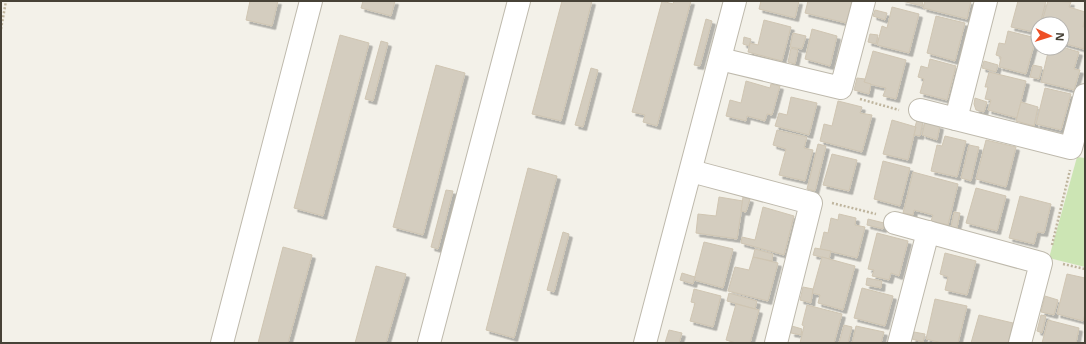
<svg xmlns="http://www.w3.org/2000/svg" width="1086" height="344" font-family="'Noto Sans',sans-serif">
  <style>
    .green { fill: #cce5b4 }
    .building { fill: #d4cdbf; stroke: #cfc5b2; filter: url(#shadow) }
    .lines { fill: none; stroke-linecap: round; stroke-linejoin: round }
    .minor-casing { stroke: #beb9ac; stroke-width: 24 }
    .path { stroke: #bfb59e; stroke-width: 2.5; stroke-dasharray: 2 2; stroke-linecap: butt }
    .minor { stroke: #fff; stroke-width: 22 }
  </style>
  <defs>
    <filter id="shadow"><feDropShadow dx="3.5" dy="3.5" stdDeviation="0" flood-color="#0004"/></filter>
  </defs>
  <rect width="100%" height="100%" fill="#f3f1e9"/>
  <polygon class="green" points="1077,157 1085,158 1085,267 1049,258"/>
  <g class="building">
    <polygon points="250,1 278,1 272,26 246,20"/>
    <polygon points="363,1 395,1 391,16 361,8"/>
    <polygon points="562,1 592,1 561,121 532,114"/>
    <polygon points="662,1 673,4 674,1 691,1 657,126 643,122 645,115 632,112"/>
    <polygon points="761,1 799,1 795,18 759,9"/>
    <polygon points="808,1 852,1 846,23 805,13"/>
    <polygon points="902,1 923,1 922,6"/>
    <polygon points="925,1 971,1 967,19 923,8"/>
    <polygon points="1018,1 1046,1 1040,24 1038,24 1038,33 1011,27"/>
    <polygon points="1048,1 1071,2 1069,7 1085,12 1085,18 1083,27 1085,27 1084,49 1062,43 1062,24 1057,24 1058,22 1043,18"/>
    <polygon points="892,7 919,14 909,53 877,45 882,26 887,28"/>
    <polygon points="875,10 887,13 885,20 873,16"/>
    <polygon points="936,16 965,23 955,61 927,53"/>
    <polygon points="706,19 712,21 700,66 694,65"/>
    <polygon points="764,20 791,27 782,61 748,52 750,43 758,45"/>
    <polygon points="812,29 837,36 830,66 805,59"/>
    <polygon points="1008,31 1036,38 1026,74 999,67 1001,57 996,55 999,43 1005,44"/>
    <polygon points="793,33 806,36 802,49 790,47"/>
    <polygon points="870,34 878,35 876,44 868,42"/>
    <polygon points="340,35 369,43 323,216 294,208"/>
    <polygon points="744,37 751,39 749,46 743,44"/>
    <polygon points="381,41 388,43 373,101 365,99"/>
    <polygon points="1062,47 1079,52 1074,69 1080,70 1074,90 1041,82 1049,48 1062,48"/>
    <polygon points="791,48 798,50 795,64 788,62"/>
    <polygon points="873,51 906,60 896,99 883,96 886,88 864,83"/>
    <polygon points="930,59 956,66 947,100 920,93 924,79 918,77 921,66 928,68"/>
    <polygon points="984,61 998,65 996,72 982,68"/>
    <polygon points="436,65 465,73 423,235 393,227"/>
    <polygon points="1033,65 1042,67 1039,79 1030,77"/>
    <polygon points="591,68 598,70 583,127 575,125"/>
    <polygon points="989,72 1026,81 1017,118 988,110 991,100 985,99 988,87 985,87"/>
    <polygon points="857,78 865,79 864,82 871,84 869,94 854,90"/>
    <polygon points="746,81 770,88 771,84 780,86 772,115 767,114 765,121 747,116 746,121 726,116 730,100 741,103"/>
    <polygon points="1045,88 1071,94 1061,130 1036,124"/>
    <polygon points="791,97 817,103 809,135 775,126 779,113 787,115"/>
    <polygon points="975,98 987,102 984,112 976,110 974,104"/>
    <polygon points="838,101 862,107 860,113 872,115 862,152 820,141 824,124 832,126"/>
    <polygon points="1021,102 1038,107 1034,126 1016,121"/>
    <polygon points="892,120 916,127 908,160 883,154"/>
    <polygon points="917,120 923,122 920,136 914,135 916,127 915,127"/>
    <polygon points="925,122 940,126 937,140 922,135"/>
    <polygon points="777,130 807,137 804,148 813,150 805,181 779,175 786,149 773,145"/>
    <polygon points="945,136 966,141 957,177 931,171 937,145 942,146"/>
    <polygon points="986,140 1016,147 1006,187 976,179"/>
    <polygon points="818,144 826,146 815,191 807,189"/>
    <polygon points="969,145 979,147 971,181 961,178"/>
    <polygon points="832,154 857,160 849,191 823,185"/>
    <polygon points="883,161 910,168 900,206 874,199"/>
    <polygon points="528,168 557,176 514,338 486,330"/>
    <polygon points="913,172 958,184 948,225 931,221 933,215 914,210 913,215 903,213"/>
    <polygon points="976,188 1006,196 997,231 966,223"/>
    <polygon points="446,190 453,191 438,249 431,247"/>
    <polygon points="1020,196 1051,204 1044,233 1037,232 1034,244 1009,238"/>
    <polygon points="719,197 743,201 737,239 696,233 698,214 716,216"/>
    <polygon points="743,197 750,199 746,212 741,211"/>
    <polygon points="763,207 794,216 784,255 741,243 742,237 755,240"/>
    <polygon points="954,212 960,213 957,228 951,227"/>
    <polygon points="839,214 856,218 855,225 865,227 857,258 820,249 824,232 828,233 831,218 838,220"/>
    <polygon points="868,219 884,223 883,229 867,225"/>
    <polygon points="563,232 569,234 554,292 547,290"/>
    <polygon points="877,233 908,241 899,276 891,273 889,280 872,276 874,270 868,269"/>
    <polygon points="704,242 733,249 723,288 694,280"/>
    <polygon points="283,247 312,255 288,343 258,343"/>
    <polygon points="815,248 831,251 829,259 813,255"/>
    <polygon points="755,249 773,254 772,261 753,257"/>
    <polygon points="945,253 976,261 967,295 945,290 948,277 940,274"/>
    <polygon points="753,257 778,263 768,301 728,291 735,267 749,270"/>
    <polygon points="822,257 855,266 843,310 818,303 820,295 812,293"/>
    <polygon points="376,266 406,274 386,343 355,343"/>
    <polygon points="682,273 695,277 693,284 680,280"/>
    <polygon points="1067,274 1085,278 1085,314 1083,321 1057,314"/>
    <polygon points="867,278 882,281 881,288 866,285"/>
    <polygon points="803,287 813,289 811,303 800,300"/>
    <polygon points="862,288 893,296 885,326 854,318"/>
    <polygon points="694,289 721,296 713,327 690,321 695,303 691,302"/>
    <polygon points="729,293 757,301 755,309 727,301"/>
    <polygon points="1045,296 1058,300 1054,315 1041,312"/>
    <polygon points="935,299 967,306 958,343 942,343 926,339"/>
    <polygon points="736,304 759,310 750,343 736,343 726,340"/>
    <polygon points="807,305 842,314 834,343 800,343 804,326 802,325"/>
    <polygon points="979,315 1013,323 1008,343 971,343"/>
    <polygon points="1041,315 1046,316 1042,333 1037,331"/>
    <polygon points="1048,320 1079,328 1076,343 1042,343"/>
    <polygon points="844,325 852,327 848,343 839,343"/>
    <polygon points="792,326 802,329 801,335 791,333"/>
    <polygon points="856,326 884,332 881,343 852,343"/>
    <polygon points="669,330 682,333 679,343 665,343"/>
    <polygon points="914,332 925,334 923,342 912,339"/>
  </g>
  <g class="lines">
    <defs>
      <g id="minor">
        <polyline points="720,59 841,88 864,1"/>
        <polyline points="920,110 1071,148 1085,95"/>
        <polyline points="956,119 986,1"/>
        <polyline points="691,171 811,203 776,343"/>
        <polyline points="895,223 1041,263 1020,343"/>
        <polyline points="222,343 311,1"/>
        <polyline points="429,343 519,1"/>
        <polyline points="645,343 735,1"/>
        <polyline points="899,343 928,232"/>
      </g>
    </defs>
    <use href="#minor" class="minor-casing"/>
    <g class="path">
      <polyline points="1,29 6,1"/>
      <polyline points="860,99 899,110"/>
      <polyline points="832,203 876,214"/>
      <polyline points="1052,245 1070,170"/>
      <polyline points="1063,264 1085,269"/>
    </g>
    <use href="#minor" class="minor"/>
  </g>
  <rect width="1086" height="344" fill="none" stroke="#474237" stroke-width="4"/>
  <g transform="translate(1050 36) rotate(94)"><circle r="19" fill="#ffffff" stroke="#b5b3af"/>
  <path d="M0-3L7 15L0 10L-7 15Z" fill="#ee4f25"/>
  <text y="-6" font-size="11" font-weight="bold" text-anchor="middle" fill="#474237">N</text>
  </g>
</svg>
